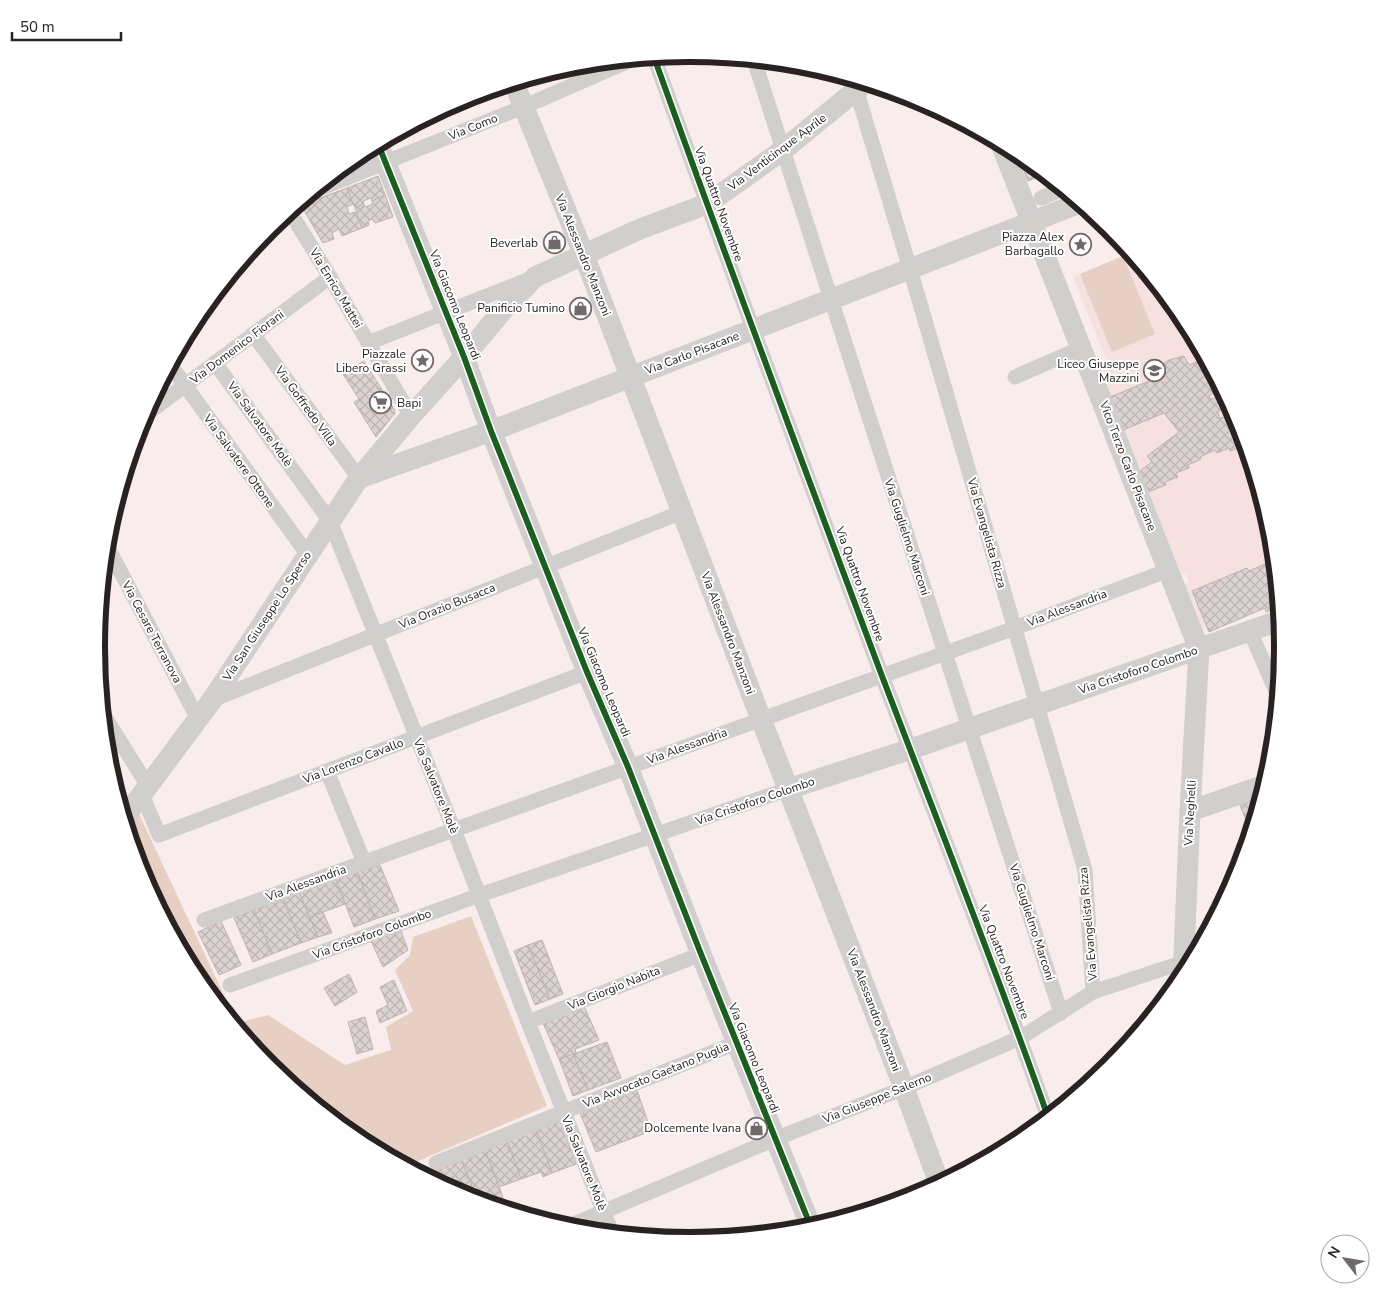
<svg xmlns="http://www.w3.org/2000/svg" width="1380" height="1294" font-family="'Nunito Sans',sans-serif">
  <style>
    .built { fill: #f6e0e0 }
    .grass { fill: #e7d0c3 }
    .building { fill: url(#building-cross-hatch); stroke: #bdb4b3 }
    .lines { fill: none; stroke-linecap: round; stroke-linejoin: round }
    .street { stroke: #d1cece; stroke-width: 15 }
    .secondary { stroke: #d1cece; stroke-width: 21 }
    .cycleway-casing { stroke: #fff; stroke-width: 9 }
    .cycleway { stroke: #1b5e20; stroke-width: 6 }
    .labels { text-anchor: middle; dominant-baseline: central; stroke-width: 4; stroke-linejoin: round; paint-order: stroke }
    .street-label { font-size: 12px; fill: #292222; stroke: #fff }
    .poi-label { font-size: 12px; fill: #292222; stroke: #fff; text-anchor: end }
    .rim { fill: none; stroke: #292222; stroke-width: 6 }
  </style>
  <defs>
    <pattern id="building-cross-hatch" width="8" height="8" patternUnits="userSpaceOnUse" patternTransform="scale(1.25)"><rect width="8" height="8" fill="#dbd2d1"/><path d="M0 0l8 8M0 8l8-8" fill="none" stroke="#bcb4b3"/></pattern>
  </defs>
  <rect width="100%" height="100%" fill="#f8ecec"/>
  <polygon class="built" points="1114,233 1183,318 1238,420 1272,532 1279,607 1266,612 1265,608 1209,632 1207,627 1203,629 1185,584 1189,582 1186,574 1182,575 1097,366 1107,361 1073,277 1123,256"/>
  <g class="grass">
    <polygon points="1123,256 1155,334 1112,352 1080,274"/>
    <polygon points="139,814 237,1023 268,1015 345,1065 391,1050 386,1027 413,1011 395,970 410,955 413,937 471,916 547,1106 418,1161 422,1173 360,1140 270,1066 197,976 142,874 128,829"/>
  </g>
  <g class="building">
    <polygon points="1016,152 1020,154 1044,174 1028,181"/>
    <polygon points="378,176 385,195 372,201 371,198 363,201 364,204 355,208 347,188"/>
    <polygon points="347,188 353,204 347,207 349,214 355,212 362,228 342,236 339,229 332,233 334,239 323,243 301,205"/>
    <polygon points="385,195 393,217 375,223 373,219 368,221 369,225 362,228 355,208 364,204 365,207 373,204 372,201"/>
    <polygon points="1184,356 1189,365 1205,358 1222,390 1209,395 1210,399 1224,397 1225,410 1218,411 1219,418 1236,416 1247,449 1245,450 1244,446 1230,451 1229,448 1217,453 1215,450 1200,457 1201,459 1188,465 1189,468 1176,473 1178,477 1165,482 1166,485 1148,492 1140,471 1152,462 1147,456 1179,432 1164,413 1123,430 1110,397 1159,377 1156,368 1169,360"/>
    <polygon points="364,361 394,409 395,413 376,437 354,402 359,399 343,374"/>
    <polygon points="1265,564 1273,584 1277,583 1279,607 1266,612 1265,608 1209,632 1192,591 1247,568 1249,571"/>
    <polygon points="1262,797 1254,820 1247,823 1240,805"/>
    <polygon points="380,865 399,911 375,919 357,871"/>
    <polygon points="357,871 375,919 354,927 336,879"/>
    <polygon points="336,879 345,904 310,917 299,892"/>
    <polygon points="299,892 318,937 301,943 283,898"/>
    <polygon points="283,898 301,943 272,954 254,910"/>
    <polygon points="254,910 272,954 253,962 234,918"/>
    <polygon points="323,912 332,933 318,937 310,917"/>
    <polygon points="221,921 241,965 219,975 198,932"/>
    <polygon points="401,931 408,950 383,967 371,941"/>
    <polygon points="542,940 563,994 550,999 528,945"/>
    <polygon points="528,945 550,999 535,1005 514,951"/>
    <polygon points="349,974 357,992 335,1006 324,988"/>
    <polygon points="394,980 407,1011 380,1023 376,1011 388,1005 380,987"/>
    <polygon points="584,1006 599,1040 575,1049 576,1053 559,1059 543,1023"/>
    <polygon points="365,1017 373,1049 357,1054 348,1022"/>
    <polygon points="607,1042 621,1078 588,1090 573,1054"/>
    <polygon points="573,1054 588,1090 573,1096 559,1059"/>
    <polygon points="637,1090 651,1131 596,1152 580,1113"/>
    <polygon points="560,1121 576,1164 552,1173 536,1130"/>
    <polygon points="536,1130 552,1173 543,1177 541,1172 521,1179 507,1141"/>
    <polygon points="507,1141 521,1179 499,1187 485,1150"/>
    <polygon points="485,1150 501,1192 480,1200 477,1199 461,1159"/>
    <polygon points="461,1159 477,1199 463,1195 440,1183 435,1171"/>
    <polygon points="501,1192 506,1208 483,1201 482,1200"/>
  </g>
  <g class="lines">
    <g class="street">
      <path d="M654,57c74,207 151,413 228,619 56,147 114,293 166,441"/>
      <polyline points="754,60 1061,1013"/>
      <polyline points="853,79 910,269 1085,870 1093,992"/>
      <polyline points="314,191 523,107 631,60"/>
      <polyline points="1041,198 1062,189"/>
      <polyline points="290,212 330,277 411,416"/>
      <polyline points="253,334 359,478"/>
      <polyline points="368,343 530,279"/>
      <polyline points="215,363 330,521 454,830 528,1022 612,1233"/>
      <polyline points="171,366 308,555"/>
      <polyline points="1015,377 1081,348"/>
      <polyline points="144,416 330,277"/>
      <polyline points="107,546 198,719"/>
      <polyline points="1250,631 1278,696"/>
      <polyline points="212,700 682,512"/>
      <polyline points="103,714 148,786"/>
      <polyline points="327,771 364,862"/>
      <polyline points="142,794 159,835 587,672"/>
      <polyline points="204,920 1015,628 1169,570"/>
      <polyline points="230,985 480,895 788,789"/>
      <polyline points="528,1022 701,954"/>
      <polyline points="436,1163 736,1043"/>
      <polyline points="567,1227 775,1139 904,1088 1020,1038 1093,992 1184,962"/>
    </g>
    <g class="secondary">
      <polyline points="514,83 584,255 761,719 904,1088 939,1183"/>
      <polyline points="378,144 464,357 491,431 587,672 628,767 701,954 811,1227"/>
      <polyline points="1001,144 1199,649 1190,811 1183,977"/>
      <polyline points="359,478 491,431 1080,203"/>
      <polyline points="788,789 911,749 1281,620"/>
      <polyline points="1190,811 1265,785"/>
      <polyline points="125,817 212,700 359,478 411,416 464,357 503,310 535,277 640,229 707,204 783,150 865,83"/>
    </g>
    <defs>
      <g id="cycleway">
        <path d="M654,57c74,207 151,413 228,619 56,147 114,293 166,441"/>
        <polyline points="378,144 464,357 491,431 587,672 628,767 701,954 811,1227"/>
      </g>
    </defs>
    <use href="#cycleway" class="cycleway-casing"/>
    <use href="#cycleway" class="cycleway"/>
  </g>
  <defs>
    <symbol id="shop-ring" viewBox="-11 -11 22 22"><circle r="9.5" fill="#fff" stroke="#716969" stroke-width="1.5"/><path d="M-5-2.5h2.3a2.7 3.5 0 0 1 5.4 0H5L5.5 6h-11ZM-1.5-2.5h3a1.5 2.3 0 0 0-3 0Z" fill="#716969"/></symbol>
    <symbol id="sight-ring" viewBox="-11 -11 22 22"><circle r="9.5" fill="#fff" stroke="#716969" stroke-width="1.5"/><path d="M0-6L1.8-2.2L6-1.7L2.9 1.2L3.7 5.4L0 3.3L-3.7 5.4L-2.9 1.2L-6-1.7L-1.8-2.2Z" fill="#716969"/></symbol>
    <symbol id="school-ring" viewBox="-11 -11 22 22"><circle r="9.5" fill="#fff" stroke="#716969" stroke-width="1.5"/><path d="M0-5L7-2L0 1L-7-2ZM-4 1L0 2.5L4 1V4Q0 6-4 4Z" fill="#716969"/></symbol>
    <symbol id="supermarket-ring" viewBox="-11 -11 22 22"><circle r="9.5" fill="#fff" stroke="#716969" stroke-width="1.5"/><path d="M-6-5.5h2.5l.6 2H6L4.5 2H-2.5L-4.4-4H-6ZM-1.5 3.2a1.3 1.3 0 1 0 .1 0ZM3 3.2a1.3 1.3 0 1 0 .1 0Z" fill="#716969"/></symbol>
  </defs>
  <g fill-rule="evenodd">
    <use href="#shop-ring" x="542" y="230" width="25" height="25"/>
    <use href="#sight-ring" x="1068" y="232" width="25" height="25"/>
    <use href="#shop-ring" x="568" y="296" width="25" height="25"/>
    <use href="#sight-ring" x="410" y="348" width="25" height="25"/>
    <use href="#school-ring" x="1142" y="358" width="25" height="25"/>
    <use href="#supermarket-ring" x="368" y="390" width="25" height="25"/>
    <use href="#shop-ring" x="744" y="1116" width="25" height="25"/>
  </g>
  <g class="labels">
    <g class="street-label">
      <text transform="translate(473 127) rotate(-22)">Via Como</text>
      <text transform="translate(777 152) rotate(-37)">Via Venticinque Aprile</text>
      <text transform="translate(719 204) rotate(70)">Via Quattro Novembre</text>
      <text transform="translate(583 255) rotate(68)">Via Alessandro Manzoni</text>
      <text transform="translate(336 288) rotate(59)">Via Enrico Mattei</text>
      <text transform="translate(455 305) rotate(68)">Via Giacomo Leopardi</text>
      <text transform="translate(237 347) rotate(-37)">Via Domenico Fiorani</text>
      <text transform="translate(692 353) rotate(-21)">Via Carlo Pisacane</text>
      <text transform="translate(306 406) rotate(54)">Via Goffredo Villa</text>
      <text transform="translate(260 424) rotate(54)">Via Salvatore Molè</text>
      <text transform="translate(239 461) rotate(54)">Via Salvatore Ottone</text>
      <text transform="translate(1128 466) rotate(69)">Vico Terzo Carlo Pisacane</text>
      <text transform="translate(987 533) rotate(74)">Via Evangelista Rizza</text>
      <text transform="translate(907 537) rotate(72)">Via Guglielmo Marconi</text>
      <text transform="translate(860 584) rotate(70)">Via Quattro Novembre</text>
      <text transform="translate(447 606) rotate(-22)">Via Orazio Busacca</text>
      <text transform="translate(1067 608) rotate(-21)">Via Alessandria</text>
      <text transform="translate(267 616) rotate(-57)">Via San Giuseppe Lo Sperso</text>
      <text transform="translate(152 632) rotate(62)">Via Cesare Terranova</text>
      <text transform="translate(728 633) rotate(69)">Via Alessandro Manzoni</text>
      <text transform="translate(1138 670) rotate(-19)">Via Cristoforo Colombo</text>
      <text transform="translate(604 682) rotate(67)">Via Giacomo Leopardi</text>
      <text transform="translate(687 746) rotate(-20)">Via Alessandria</text>
      <text transform="translate(353 761) rotate(-21)">Via Lorenzo Cavallo</text>
      <text transform="translate(436 786) rotate(68)">Via Salvatore Molè</text>
      <text transform="translate(755 801) rotate(-19)">Via Cristoforo Colombo</text>
      <text transform="translate(1190 813) rotate(-87)">Via Neghelli</text>
      <text transform="translate(306 883) rotate(-20)">Via Alessandria</text>
      <text transform="translate(1032 922) rotate(72)">Via Guglielmo Marconi</text>
      <text transform="translate(1088 924) rotate(-95)">Via Evangelista Rizza</text>
      <text transform="translate(372 934) rotate(-20)">Via Cristoforo Colombo</text>
      <text transform="translate(1004 962) rotate(69)">Via Quattro Novembre</text>
      <text transform="translate(614 988) rotate(-22)">Via Giorgio Nabita</text>
      <text transform="translate(874 1010) rotate(69)">Via Alessandro Manzoni</text>
      <text transform="translate(754 1058) rotate(68)">Via Giacomo Leopardi</text>
      <text transform="translate(656 1075) rotate(-22)">Via Avvocato Gaetano Puglia</text>
      <text transform="translate(877 1098) rotate(-22)">Via Giuseppe Salerno</text>
      <text transform="translate(584 1163) rotate(68)">Via Salvatore Molè</text>
    </g>
    <g class="poi-label">
      <text x="1064" y="237">Piazza Alex<tspan x="1064" dy="14">Barbagallo</tspan></text>
      <text x="538" y="243">Beverlab</text>
      <text x="565" y="308">Panificio Tumino</text>
      <text x="406" y="354">Piazzale<tspan x="406" dy="14">Libero Grassi</tspan></text>
      <text x="1139" y="364">Liceo Giuseppe<tspan x="1139" dy="14">Mazzini</tspan></text>
      <text x="397" y="403" text-anchor="start">Bapi</text>
      <text x="741" y="1128">Dolcemente Ivana</text>
    </g>
  </g>
  <path d="M0 0H1380V1294H0ZM689 62H690A584 584 0 0 1 1274 646V648A584 584 0 0 1 690 1232H689A584 584 0 0 1 105 648V646A584 584 0 0 1 689 62Z" fill="#fff" fill-rule="evenodd"/>
  <path class="rim" d="M689 62H690A584 584 0 0 1 1274 646V648A584 584 0 0 1 690 1232H689A584 584 0 0 1 105 648V646A584 584 0 0 1 689 62Z"/>
  <g transform="translate(1345 1259) rotate(301)"><circle r="24" fill="#ffffff" stroke="#a9a7a7"/>
  <path d="M0-4L9 19L0 12L-9 19Z" fill="#716969"/>
  <text y="-8" font-size="14" font-weight="bold" text-anchor="middle" fill="#292222">N</text>
  </g>
  <path d="M12 32v8h109v-8" fill="none" stroke="#292222" stroke-width="2.5"/>
  <text x="20" y="32" font-size="15" fill="#292222" stroke="#ffffff" stroke-width="4" paint-order="stroke">50 m</text>
</svg>
